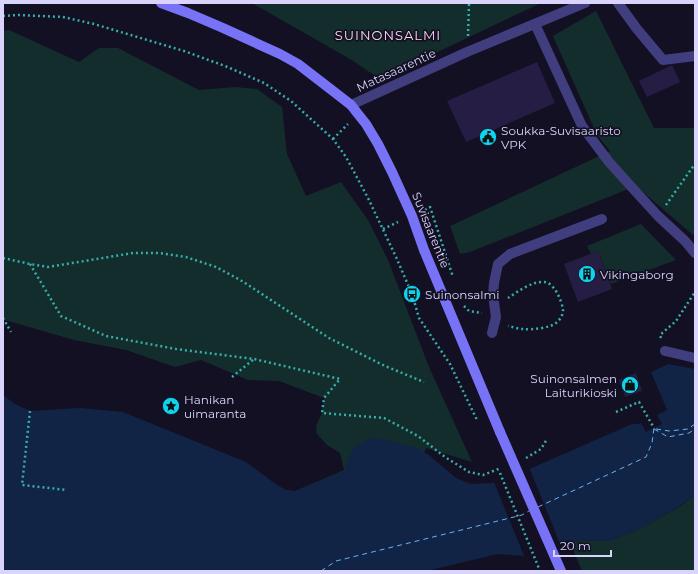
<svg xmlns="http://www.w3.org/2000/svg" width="698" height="574" font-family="Montserrat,sans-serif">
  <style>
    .green { fill: #132d2c }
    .water { fill: #112446 }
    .pier { fill: #131023 }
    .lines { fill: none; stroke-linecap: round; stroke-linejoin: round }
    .ferry { stroke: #69b2f6; stroke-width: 1; stroke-dasharray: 5 4; stroke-linecap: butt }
    .building { fill: #251d43 }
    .path { stroke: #36aea9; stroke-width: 2.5; stroke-dasharray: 2 3; stroke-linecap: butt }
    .lane { stroke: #413e7f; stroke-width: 10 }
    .street { stroke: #413e7f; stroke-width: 10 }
    .secondary { stroke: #7772f6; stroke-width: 10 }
    .path-bridge { stroke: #36aea9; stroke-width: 2.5; stroke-dasharray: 2 3; stroke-linecap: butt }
    .secondary-bridge { stroke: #7772f6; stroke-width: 10 }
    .labels { text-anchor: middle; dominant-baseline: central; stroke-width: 3.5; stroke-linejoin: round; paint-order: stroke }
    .street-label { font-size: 12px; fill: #dad4fc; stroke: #131023 }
    .poi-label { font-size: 12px; fill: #dad4fc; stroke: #131023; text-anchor: start }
    .neighbourhood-label { font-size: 13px; letter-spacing: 1px; fill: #fcd6ee; stroke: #131023 }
  </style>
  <rect width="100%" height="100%" fill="#131023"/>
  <g class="green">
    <polygon points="252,3 541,3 380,79 350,59"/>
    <polygon points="596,11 654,128 695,128 695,233 693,235 636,186 470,252 460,254 450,226 610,151 597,135 553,36"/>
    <polygon points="9,30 79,62 99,48 118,48 199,90 235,87 257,89 282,107 287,154 306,196 341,182 368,220 388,260 429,367 472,462 426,448 421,461 319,524 277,485 285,490 295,491 344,470 340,453 327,445 317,434 316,426 322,413 324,398 279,381 248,380 201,360 175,367 126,350 74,340 5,320 3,323 3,31"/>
    <polygon points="641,224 676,260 611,284 598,251 591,254 587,246"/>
    <polygon points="695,495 695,571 582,571 569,540 608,541 637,530 679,507"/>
  </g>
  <polygon class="water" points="668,364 695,369 695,495 678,507 638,530 608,541 569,540 525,556 498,554 426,571 3,571 3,395 15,404 30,411 80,408 123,412 246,462 277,485 286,490 295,491 344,471 348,459 355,446 371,438 391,441 417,448 429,455 456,478 471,484 492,483 534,467 632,424 639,424 661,413 645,375"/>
  <g class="pier">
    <polygon points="651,372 667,410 661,413 645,375"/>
    <polygon points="656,413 662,424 646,432 640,421"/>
    <polygon points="529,467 561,546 525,558 493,480"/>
  </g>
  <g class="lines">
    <g class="ferry">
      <polyline points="654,429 668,437 689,433 695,429"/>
      <polyline points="656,429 669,431 688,429 695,424"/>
      <polyline points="538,507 646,457 652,443 654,428"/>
      <polyline points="321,571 336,561 522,515 529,511"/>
    </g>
  </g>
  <g class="building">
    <polygon points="537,62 555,103 466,142 447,101"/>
    <polygon points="672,65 680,82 647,97 639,81"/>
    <polygon points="598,251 612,289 578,302 564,264"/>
    <polygon points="636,373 642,391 625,397 619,380"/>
  </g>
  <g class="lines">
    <g class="path">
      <polyline points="3,16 18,15 63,17 94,24 184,51 225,66 264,83 291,101 333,139 346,157 368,198 396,257 412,294 419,318 450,364 477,420"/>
      <polyline points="468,36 469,3"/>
      <polyline points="333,139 348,124"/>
      <polyline points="666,205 692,168 695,165"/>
      <polyline points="425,210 430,207 453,277"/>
      <polyline points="383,229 398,222"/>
      <polyline points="3,258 30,264 48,267 133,253 160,253 186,257 216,267 242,281 329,338 385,366 424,382"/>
      <polyline points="30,264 61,316 106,336 176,349 254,359 340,379 324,398 322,413 384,418 418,436 445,457 469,472 483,475 501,468"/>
      <path d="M508,298c9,-6 24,-17 36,-16 10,0 18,19 19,28 0,5 -3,10 -7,13 -6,5 -24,7 -33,6 -5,0 -10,-2 -15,-3"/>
      <polyline points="464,306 469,311 482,313"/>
      <polyline points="3,318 11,332"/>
      <polyline points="661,338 660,335 676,321 695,292"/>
      <polyline points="232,377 254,359"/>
      <polyline points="30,411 22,485 67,490"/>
      <polyline points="616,412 639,402 654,428"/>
      <polyline points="526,458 541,449 547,439"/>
    </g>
    <g class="lane">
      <polyline points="618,3 637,29 663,60 695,56"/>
      <polyline points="535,24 582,126 609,162 637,193 658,216 685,241 695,253"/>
      <polyline points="492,333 496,317 493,295 494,283 498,264 510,254 602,219"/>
      <polyline points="665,351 695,358"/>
    </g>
    <polyline class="street" points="351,105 467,52 585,3"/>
    <polyline class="secondary" points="161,3 188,13 223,28 280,54 298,64 333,91 351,105 358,114 366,124 378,144 392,172 412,216 424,250 500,432"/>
    <polyline class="path-bridge" points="500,473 540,571"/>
    <polyline class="secondary-bridge" points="500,432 561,571"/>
  </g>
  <defs>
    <symbol id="civic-disc" viewBox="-11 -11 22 22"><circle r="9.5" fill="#0fd4ee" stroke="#131023"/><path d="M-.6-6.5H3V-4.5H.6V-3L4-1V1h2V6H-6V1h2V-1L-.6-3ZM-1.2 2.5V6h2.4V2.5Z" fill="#111"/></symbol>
    <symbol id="building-disc" viewBox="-11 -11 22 22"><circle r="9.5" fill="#0fd4ee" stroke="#131023"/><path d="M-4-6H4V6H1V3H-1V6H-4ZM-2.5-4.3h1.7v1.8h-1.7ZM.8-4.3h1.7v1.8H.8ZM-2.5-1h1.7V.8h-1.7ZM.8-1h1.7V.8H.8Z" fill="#111"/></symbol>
    <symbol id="bus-disc" viewBox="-11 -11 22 22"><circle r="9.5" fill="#0fd4ee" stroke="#131023"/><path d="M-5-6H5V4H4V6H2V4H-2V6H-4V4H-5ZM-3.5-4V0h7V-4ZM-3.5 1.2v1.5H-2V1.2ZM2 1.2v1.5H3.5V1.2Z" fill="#111"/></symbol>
    <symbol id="shop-disc" viewBox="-11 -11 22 22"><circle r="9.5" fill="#0fd4ee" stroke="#131023"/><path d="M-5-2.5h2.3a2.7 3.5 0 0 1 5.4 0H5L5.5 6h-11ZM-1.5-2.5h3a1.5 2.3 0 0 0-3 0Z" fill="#111"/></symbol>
    <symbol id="sight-disc" viewBox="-11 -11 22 22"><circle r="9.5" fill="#0fd4ee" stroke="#131023"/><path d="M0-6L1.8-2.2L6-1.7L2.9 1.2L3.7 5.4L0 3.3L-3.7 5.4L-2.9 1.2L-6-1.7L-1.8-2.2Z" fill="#111"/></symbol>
  </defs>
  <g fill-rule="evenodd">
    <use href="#civic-disc" x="478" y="127" width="20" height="20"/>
    <use href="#building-disc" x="577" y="264" width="20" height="20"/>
    <use href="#bus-disc" x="402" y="284" width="20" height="20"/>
    <use href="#shop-disc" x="620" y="375" width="20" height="20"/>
    <use href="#sight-disc" x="161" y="396" width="20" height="20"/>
  </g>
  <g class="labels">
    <g class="street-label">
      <text transform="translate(396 70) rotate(-25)">Matasaarentie</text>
      <text transform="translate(431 230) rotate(68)">Suvisaarentie</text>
    </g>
    <g class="poi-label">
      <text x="501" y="130">Soukka-Suvisaaristo<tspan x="501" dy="14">VPK</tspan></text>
      <text x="600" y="274">Vikingaborg</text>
      <text x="425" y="294">Suinonsalmi</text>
      <text x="617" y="378" text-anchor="end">Suinonsalmen<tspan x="617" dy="14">Laiturikioski</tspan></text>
      <text x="184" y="399">Hanikan<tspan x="184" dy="14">uimaranta</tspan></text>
    </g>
    <g class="neighbourhood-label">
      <text x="388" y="35">SUINONSALMI</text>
    </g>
  </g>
  <rect width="698" height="574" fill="none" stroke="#dad4fc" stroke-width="8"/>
  <path d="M554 550v6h57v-6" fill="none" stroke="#dad4fc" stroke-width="2"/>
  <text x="560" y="550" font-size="12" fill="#dad4fc" stroke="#131023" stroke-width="3" paint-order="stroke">20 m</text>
</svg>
